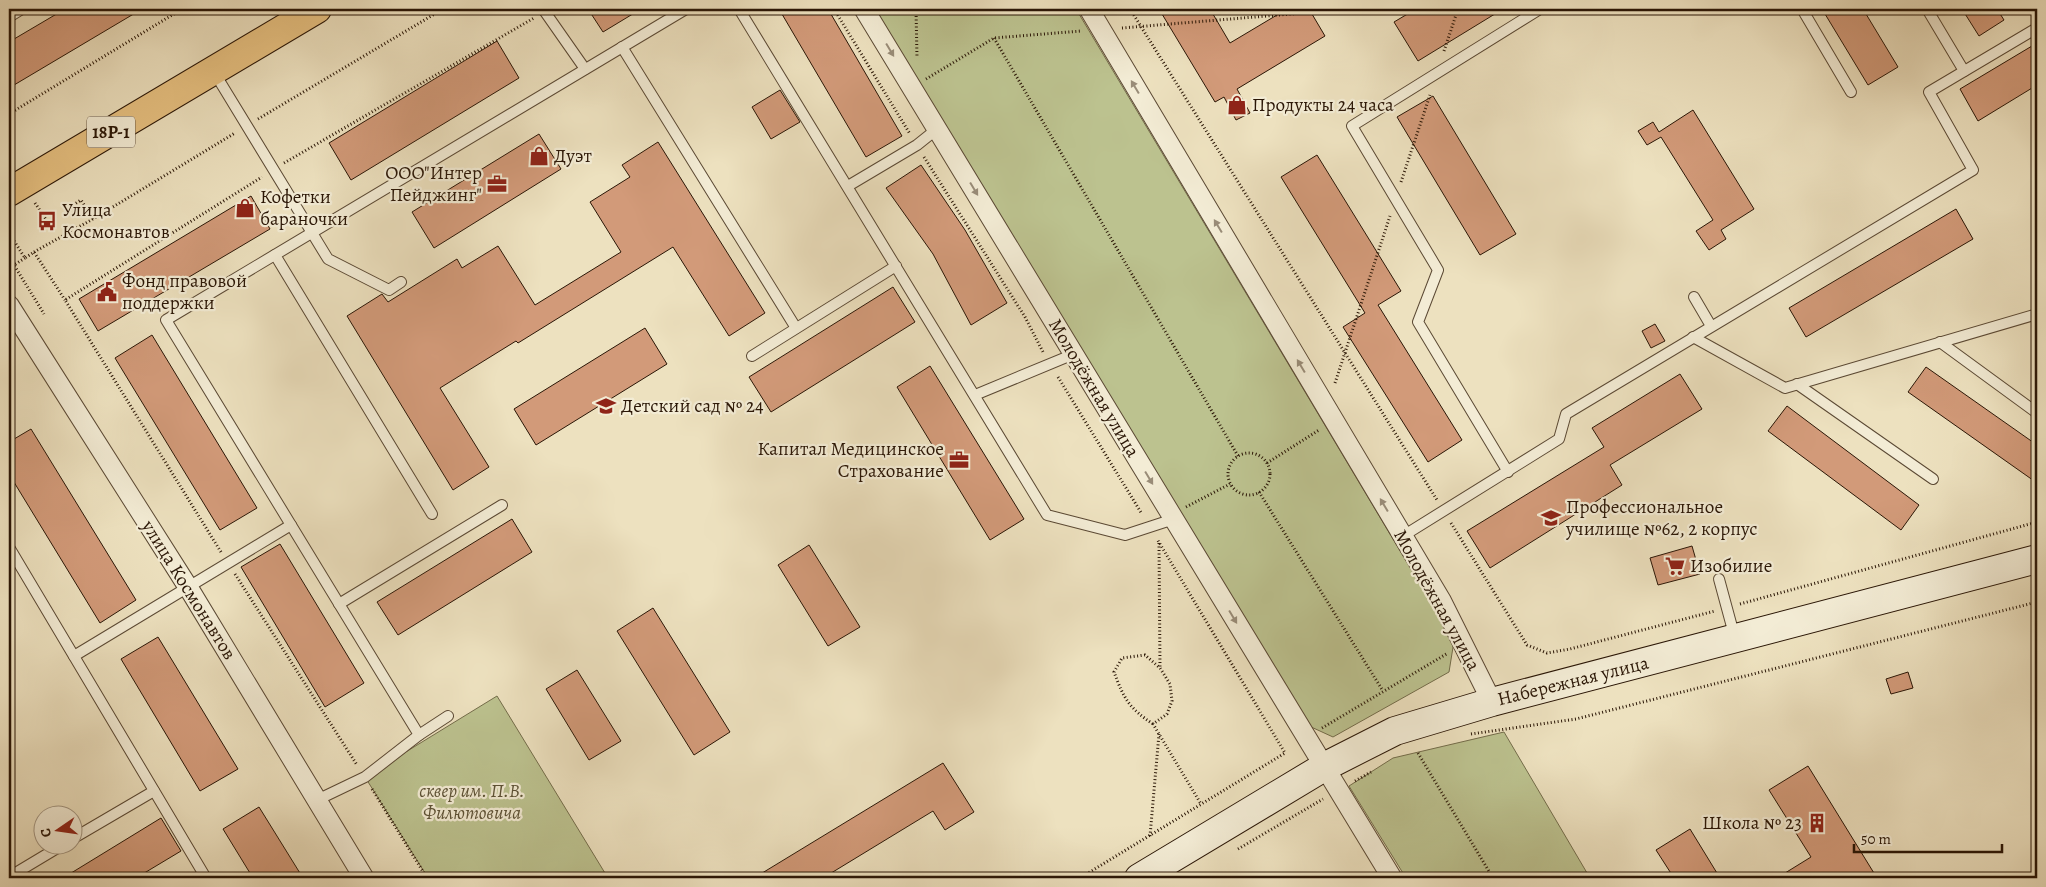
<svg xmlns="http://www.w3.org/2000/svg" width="2046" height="887" font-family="Alegreya,serif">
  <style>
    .green { fill: #bcc28f; stroke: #736c4a }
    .building { fill: #d29a79; stroke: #2a1606 }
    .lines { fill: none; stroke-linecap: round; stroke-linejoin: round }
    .lane-casing { stroke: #5b4934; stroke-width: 12 }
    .street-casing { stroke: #5b4934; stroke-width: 21 }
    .secondary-casing { stroke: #2a1606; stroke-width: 30 }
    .primary-casing { stroke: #2a1606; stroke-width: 30 }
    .path { stroke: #2a1606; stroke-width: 3; stroke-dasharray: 1 2.5; stroke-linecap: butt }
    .lane { stroke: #f3ecd5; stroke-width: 10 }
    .street { stroke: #f3ecd5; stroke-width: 19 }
    .secondary { stroke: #f3ecd5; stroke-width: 28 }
    .primary { stroke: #e6c080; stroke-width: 28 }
    .oneway { fill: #998c78 }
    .labels { text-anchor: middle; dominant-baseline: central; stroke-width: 4.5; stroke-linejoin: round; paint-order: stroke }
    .shield { fill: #f3ecd5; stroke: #665644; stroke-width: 1 }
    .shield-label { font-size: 18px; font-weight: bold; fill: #2a1606 }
    .poi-label { font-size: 19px; fill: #2a1606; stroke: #f3ecd5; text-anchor: start }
    .street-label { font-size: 19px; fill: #2a1606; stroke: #f3ecd5 }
    .park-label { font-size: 19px; font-style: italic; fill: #5d5236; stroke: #f3ecd5 }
  </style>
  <rect width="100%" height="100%" fill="#ede1bf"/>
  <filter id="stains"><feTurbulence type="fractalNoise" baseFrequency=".004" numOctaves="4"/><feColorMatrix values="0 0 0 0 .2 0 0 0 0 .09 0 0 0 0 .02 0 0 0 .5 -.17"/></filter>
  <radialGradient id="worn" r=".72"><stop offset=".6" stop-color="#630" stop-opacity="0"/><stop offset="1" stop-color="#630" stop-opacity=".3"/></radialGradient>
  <g class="green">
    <polygon points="868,9 1076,9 1454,641 1449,672 1333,737 1309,726"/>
    <polygon points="497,696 608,878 428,878 365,777"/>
    <polygon points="1504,732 1590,878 1406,878 1349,786 1393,758"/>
  </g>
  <g class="building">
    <polygon points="65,9 142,9 9,88 9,42"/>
    <polygon points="588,9 641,9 603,32"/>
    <polygon points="779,9 828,9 902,136 866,157"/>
    <polygon points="1159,9 1210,9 1230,43 1287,9 1309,9 1325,36 1237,89 1250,113 1236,120 1224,97 1215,102"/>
    <polygon points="1416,9 1503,9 1418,61 1394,22"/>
    <polygon points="1822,9 1863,9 1898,67 1868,85"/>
    <polygon points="1962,9 1997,9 2004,20 1979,36"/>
    <polygon points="497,41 519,78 351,180 329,143"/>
    <polygon points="2037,43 2037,85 1978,121 1960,89"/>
    <polygon points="780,90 800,122 771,139 752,107"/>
    <polygon points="1433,96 1516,234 1480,255 1397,117"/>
    <polygon points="1693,110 1754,209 1721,230 1726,239 1709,250 1696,231 1713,220 1661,137 1647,145 1638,131 1653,122 1659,132"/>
    <polygon points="539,134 561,169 434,248 412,212"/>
    <polygon points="658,142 765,313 729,336 673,247 518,343 516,341 440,388 489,467 453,490 347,316 382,294 388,302 457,259 462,268 498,246 535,305 621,252 590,202 630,177 622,165"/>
    <polygon points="1317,155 1401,291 1378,305 1462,440 1428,462 1343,327 1365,313 1281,177"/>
    <polygon points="921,165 965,230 1007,303 971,325 933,254 886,188"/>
    <polygon points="251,196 270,229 98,331 79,299"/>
    <polygon points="1956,209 1973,239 1806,337 1789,308"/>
    <polygon points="893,287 915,322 771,412 749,377"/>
    <polygon points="1655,324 1665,341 1651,348 1642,331"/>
    <polygon points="645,328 667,364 536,445 514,409"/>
    <polygon points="152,335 257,508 220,530 115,358"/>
    <polygon points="930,366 1024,519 990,540 897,387"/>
    <polygon points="1926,367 2037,445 2037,483 1908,392"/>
    <polygon points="1680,374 1702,409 1610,465 1622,485 1490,568 1467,531 1604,447 1592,428"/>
    <polygon points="1787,406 1919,505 1901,530 1768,431"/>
    <polygon points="31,429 136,600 100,623 9,474 9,442"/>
    <polygon points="512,519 532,552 398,635 377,602"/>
    <polygon points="280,544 364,683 325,707 241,567"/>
    <polygon points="809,545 860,627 828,646 778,565"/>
    <polygon points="1692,546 1700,574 1658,585 1650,558"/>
    <polygon points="653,608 730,732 694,755 617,631"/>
    <polygon points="158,637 238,769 200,791 121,659"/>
    <polygon points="577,670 621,741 589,760 546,689"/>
    <polygon points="1908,672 1913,688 1891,694 1886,679"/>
    <polygon points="943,763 974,812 945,830 933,811 823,878 754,878"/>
    <polygon points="1808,766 1877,878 1777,878 1811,857 1769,790"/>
    <polygon points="259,807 303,878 253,878 223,829"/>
    <polygon points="161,818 181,851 136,878 63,878"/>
    <polygon points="1690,829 1720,878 1674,878 1656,850"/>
  </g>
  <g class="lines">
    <defs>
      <g id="lane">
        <polyline points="543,9 585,69"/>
        <polyline points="739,9 1047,515 1125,535 1174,519"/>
        <polyline points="1802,9 1851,92"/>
        <polyline points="1927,9 1964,71"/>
        <polyline points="9,17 22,9"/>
        <polyline points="622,47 796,328"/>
        <polyline points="214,72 328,259 389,290 401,282"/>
        <polyline points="848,186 917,145 937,129"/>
        <polyline points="275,255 432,514"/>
        <polyline points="1694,297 1711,326"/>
        <polyline points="1693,337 1785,388 2037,314"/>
        <polyline points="1940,342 2037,413"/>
        <polyline points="752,356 896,266"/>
        <polyline points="1797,384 1933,479"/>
        <polyline points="975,395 1074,354"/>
        <polyline points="1508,472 1418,322 1438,270 1352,126 1540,9"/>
        <polyline points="1403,536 1559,439 1566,414 1973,170 1929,92 2037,28"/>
        <polyline points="9,547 206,878"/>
        <polyline points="1719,579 1735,638"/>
        <polyline points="339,604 502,505"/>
        <polyline points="74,656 291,525"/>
        <polyline points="419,735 166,320 686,9"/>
        <polyline points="317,800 365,777 419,735 448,716"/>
        <polyline points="72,839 154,791"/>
        <polyline points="9,877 64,844"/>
      </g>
      <g id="street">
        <polyline points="864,9 1392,878"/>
        <polyline points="1089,9 1441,600 1492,702"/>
        <polyline points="9,305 188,587 364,878"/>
      </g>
      <polyline id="secondary" points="1139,878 1324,767 1395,731 1492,702 2037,559"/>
      <polyline id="primary" points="9,192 317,9"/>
    </defs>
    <use href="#lane" class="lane-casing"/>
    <use href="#street" class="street-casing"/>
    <use href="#secondary" class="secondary-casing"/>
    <use href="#primary" class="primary-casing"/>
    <g class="path">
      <polyline points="834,9 910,134"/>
      <polyline points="916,9 917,58"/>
      <polyline points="1130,9 1437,500"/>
      <polyline points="1122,28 1351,9"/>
      <polyline points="994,38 1238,456"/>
      <polyline points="1444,51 1458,9"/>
      <polyline points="926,79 994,38 1081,31"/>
      <polyline points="9,114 182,9"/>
      <polyline points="258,119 443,9"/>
      <polyline points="924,157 1025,317 1043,352"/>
      <polyline points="284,163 534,18"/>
      <polyline points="1401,182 1430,95"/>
      <polyline points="35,203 47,221"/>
      <polyline points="70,207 81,200 93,219"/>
      <polyline points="14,241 25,258 34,252 65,300"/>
      <polyline points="34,252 93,219 235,133"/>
      <polyline points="25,258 14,265 44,314"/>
      <polyline points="1058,377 1142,514"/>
      <polyline points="1335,383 1390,216"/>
      <circle cx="1249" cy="474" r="21"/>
      <polyline points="1267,463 1319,430"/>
      <polyline points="1259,492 1383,691"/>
      <polyline points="1186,507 1230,484"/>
      <polyline points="1451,523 1527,645 1547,653 1570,649 1715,611"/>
      <polyline points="1159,543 1160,667"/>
      <polyline points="221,552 65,300 262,177"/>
      <polyline points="235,574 357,765"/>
      <polyline points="1740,604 2037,522"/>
      <path d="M1153,724c-24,-16 -29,-25 -39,-52l8,-14 23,-3 15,13 10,16 2,17 -5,13 -14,10 48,80"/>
      <polyline points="1322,728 1448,653"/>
      <polyline points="1471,734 1576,719 2037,602"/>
      <polyline points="1418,753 1493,878"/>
      <polyline points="1355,781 1371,772"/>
      <polyline points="372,789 427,878"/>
      <polyline points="1150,836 1159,734"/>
      <polyline points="1238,849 1323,799"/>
      <polyline points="1080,878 1285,753 1157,539"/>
    </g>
    <use href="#lane" class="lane"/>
    <use href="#street" class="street"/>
    <use href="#secondary" class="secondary"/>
    <use href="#primary" class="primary"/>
  </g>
  <defs><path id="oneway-solid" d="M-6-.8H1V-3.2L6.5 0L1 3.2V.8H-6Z" transform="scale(1.25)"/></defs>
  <g class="oneway">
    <use href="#oneway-solid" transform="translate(890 50) rotate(59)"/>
    <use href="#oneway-solid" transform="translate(1135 87) rotate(-121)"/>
    <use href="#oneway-solid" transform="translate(974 189) rotate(59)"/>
    <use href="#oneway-solid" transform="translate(1218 226) rotate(-121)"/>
    <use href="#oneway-solid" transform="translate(1301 366) rotate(-121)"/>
    <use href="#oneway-solid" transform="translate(1149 478) rotate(59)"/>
    <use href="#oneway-solid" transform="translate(1384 505) rotate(-121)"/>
    <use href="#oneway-solid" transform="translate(1233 617) rotate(59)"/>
  </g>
  <defs>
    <symbol id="shop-bare" viewBox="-9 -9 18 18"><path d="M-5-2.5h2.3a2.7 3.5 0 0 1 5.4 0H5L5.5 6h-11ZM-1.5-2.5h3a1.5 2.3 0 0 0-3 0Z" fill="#8f2418" stroke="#f3ecd5" stroke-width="2.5" paint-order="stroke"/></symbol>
    <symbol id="office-bare" viewBox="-9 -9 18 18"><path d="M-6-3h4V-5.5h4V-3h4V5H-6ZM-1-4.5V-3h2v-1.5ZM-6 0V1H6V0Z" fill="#8f2418" stroke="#f3ecd5" stroke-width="2.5" paint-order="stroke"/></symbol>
    <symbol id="bus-bare" viewBox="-9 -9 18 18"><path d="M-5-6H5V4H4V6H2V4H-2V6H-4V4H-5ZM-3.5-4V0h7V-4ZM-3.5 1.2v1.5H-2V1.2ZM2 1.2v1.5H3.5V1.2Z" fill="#8f2418" stroke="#f3ecd5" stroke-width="2.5" paint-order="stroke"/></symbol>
    <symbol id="civic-bare" viewBox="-9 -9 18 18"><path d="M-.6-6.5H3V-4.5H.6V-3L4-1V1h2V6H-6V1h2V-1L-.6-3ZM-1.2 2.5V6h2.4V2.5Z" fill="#8f2418" stroke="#f3ecd5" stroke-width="2.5" paint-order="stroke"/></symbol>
    <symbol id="school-bare" viewBox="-9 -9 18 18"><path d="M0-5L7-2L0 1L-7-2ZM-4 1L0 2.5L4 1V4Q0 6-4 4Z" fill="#8f2418" stroke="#f3ecd5" stroke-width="2.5" paint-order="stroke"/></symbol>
    <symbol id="supermarket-bare" viewBox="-9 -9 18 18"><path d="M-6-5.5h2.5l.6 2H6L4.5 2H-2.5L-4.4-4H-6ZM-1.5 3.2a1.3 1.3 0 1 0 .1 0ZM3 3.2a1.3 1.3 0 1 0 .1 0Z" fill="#8f2418" stroke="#f3ecd5" stroke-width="2.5" paint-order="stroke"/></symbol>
    <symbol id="building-bare" viewBox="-9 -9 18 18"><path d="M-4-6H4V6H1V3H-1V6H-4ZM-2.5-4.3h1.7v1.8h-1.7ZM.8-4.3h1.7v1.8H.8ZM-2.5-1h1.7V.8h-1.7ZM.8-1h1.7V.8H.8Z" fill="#8f2418" stroke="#f3ecd5" stroke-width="2.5" paint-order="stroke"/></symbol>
  </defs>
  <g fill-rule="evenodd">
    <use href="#shop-bare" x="1223" y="91" width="28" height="28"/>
    <use href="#shop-bare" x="525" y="142" width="28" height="28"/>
    <use href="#office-bare" x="483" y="170" width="28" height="28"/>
    <use href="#shop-bare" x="231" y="194" width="28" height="28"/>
    <use href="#bus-bare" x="33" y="207" width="28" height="28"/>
    <use href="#civic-bare" x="93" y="278" width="28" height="28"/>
    <use href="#school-bare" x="592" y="392" width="28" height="28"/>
    <use href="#office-bare" x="945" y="446" width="28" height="28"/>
    <use href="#school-bare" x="1537" y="504" width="28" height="28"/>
    <use href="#supermarket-bare" x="1661" y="552" width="28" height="28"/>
    <use href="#building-bare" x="1803" y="809" width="28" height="28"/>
  </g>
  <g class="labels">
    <rect class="shield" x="87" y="116.5" width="48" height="31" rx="4"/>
    <g class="shield-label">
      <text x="111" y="132">18Р-1</text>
    </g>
    <g class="poi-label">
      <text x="1252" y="105">Продукты 24 часа</text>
      <text x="554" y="156">Дуэт</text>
      <text x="482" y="173" text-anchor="end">ООО"Интер<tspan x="482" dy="22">Пейджинг"</tspan></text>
      <text x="260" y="197">Кофетки<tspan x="260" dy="22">бараночки</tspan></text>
      <text x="62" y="210">Улица<tspan x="62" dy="22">Космонавтов</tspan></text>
      <text x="122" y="281">Фонд правовой<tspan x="122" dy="22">поддержки</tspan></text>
      <text x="621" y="406">Детский сад № 24</text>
      <text x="944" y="449" text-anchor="end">Капитал Медицинское<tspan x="944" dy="22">Страхование</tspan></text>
      <text x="1566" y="507">Профессиональное<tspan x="1566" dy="22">училище №62, 2 корпус</tspan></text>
      <text x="1690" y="566">Изобилие</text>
      <text x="1802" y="823" text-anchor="end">Школа № 23</text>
    </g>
    <g class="street-label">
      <text transform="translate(1094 388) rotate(59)">Молодёжная улица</text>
      <text transform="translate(189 590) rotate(58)">улица Космонавтов</text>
      <text transform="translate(1437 600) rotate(61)">Молодёжная улица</text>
      <text transform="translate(1573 681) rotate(-14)">Набережная улица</text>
    </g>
    <g class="park-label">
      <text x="472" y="791">сквер им. П.В.<tspan x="472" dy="22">Филютовича</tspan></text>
    </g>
  </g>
  <rect width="2046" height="887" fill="none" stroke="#ede1bf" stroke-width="30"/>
  <rect x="10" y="10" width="2026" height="867" fill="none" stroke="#2a1606" stroke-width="2.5"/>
  <rect x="15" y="15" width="2016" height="857" fill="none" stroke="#2a1606"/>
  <g transform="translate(58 830) rotate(257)"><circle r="24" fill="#f3ecd5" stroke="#a39682"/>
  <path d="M0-4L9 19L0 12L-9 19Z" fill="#8f2418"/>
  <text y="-8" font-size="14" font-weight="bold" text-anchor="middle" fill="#2a1606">С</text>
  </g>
  <path d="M1854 844v8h148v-8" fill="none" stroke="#2a1606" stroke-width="2.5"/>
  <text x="1861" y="844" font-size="15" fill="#2a1606" stroke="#f3ecd5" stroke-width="4" paint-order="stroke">50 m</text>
  <rect width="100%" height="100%" filter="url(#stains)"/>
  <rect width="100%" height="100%" fill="url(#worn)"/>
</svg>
